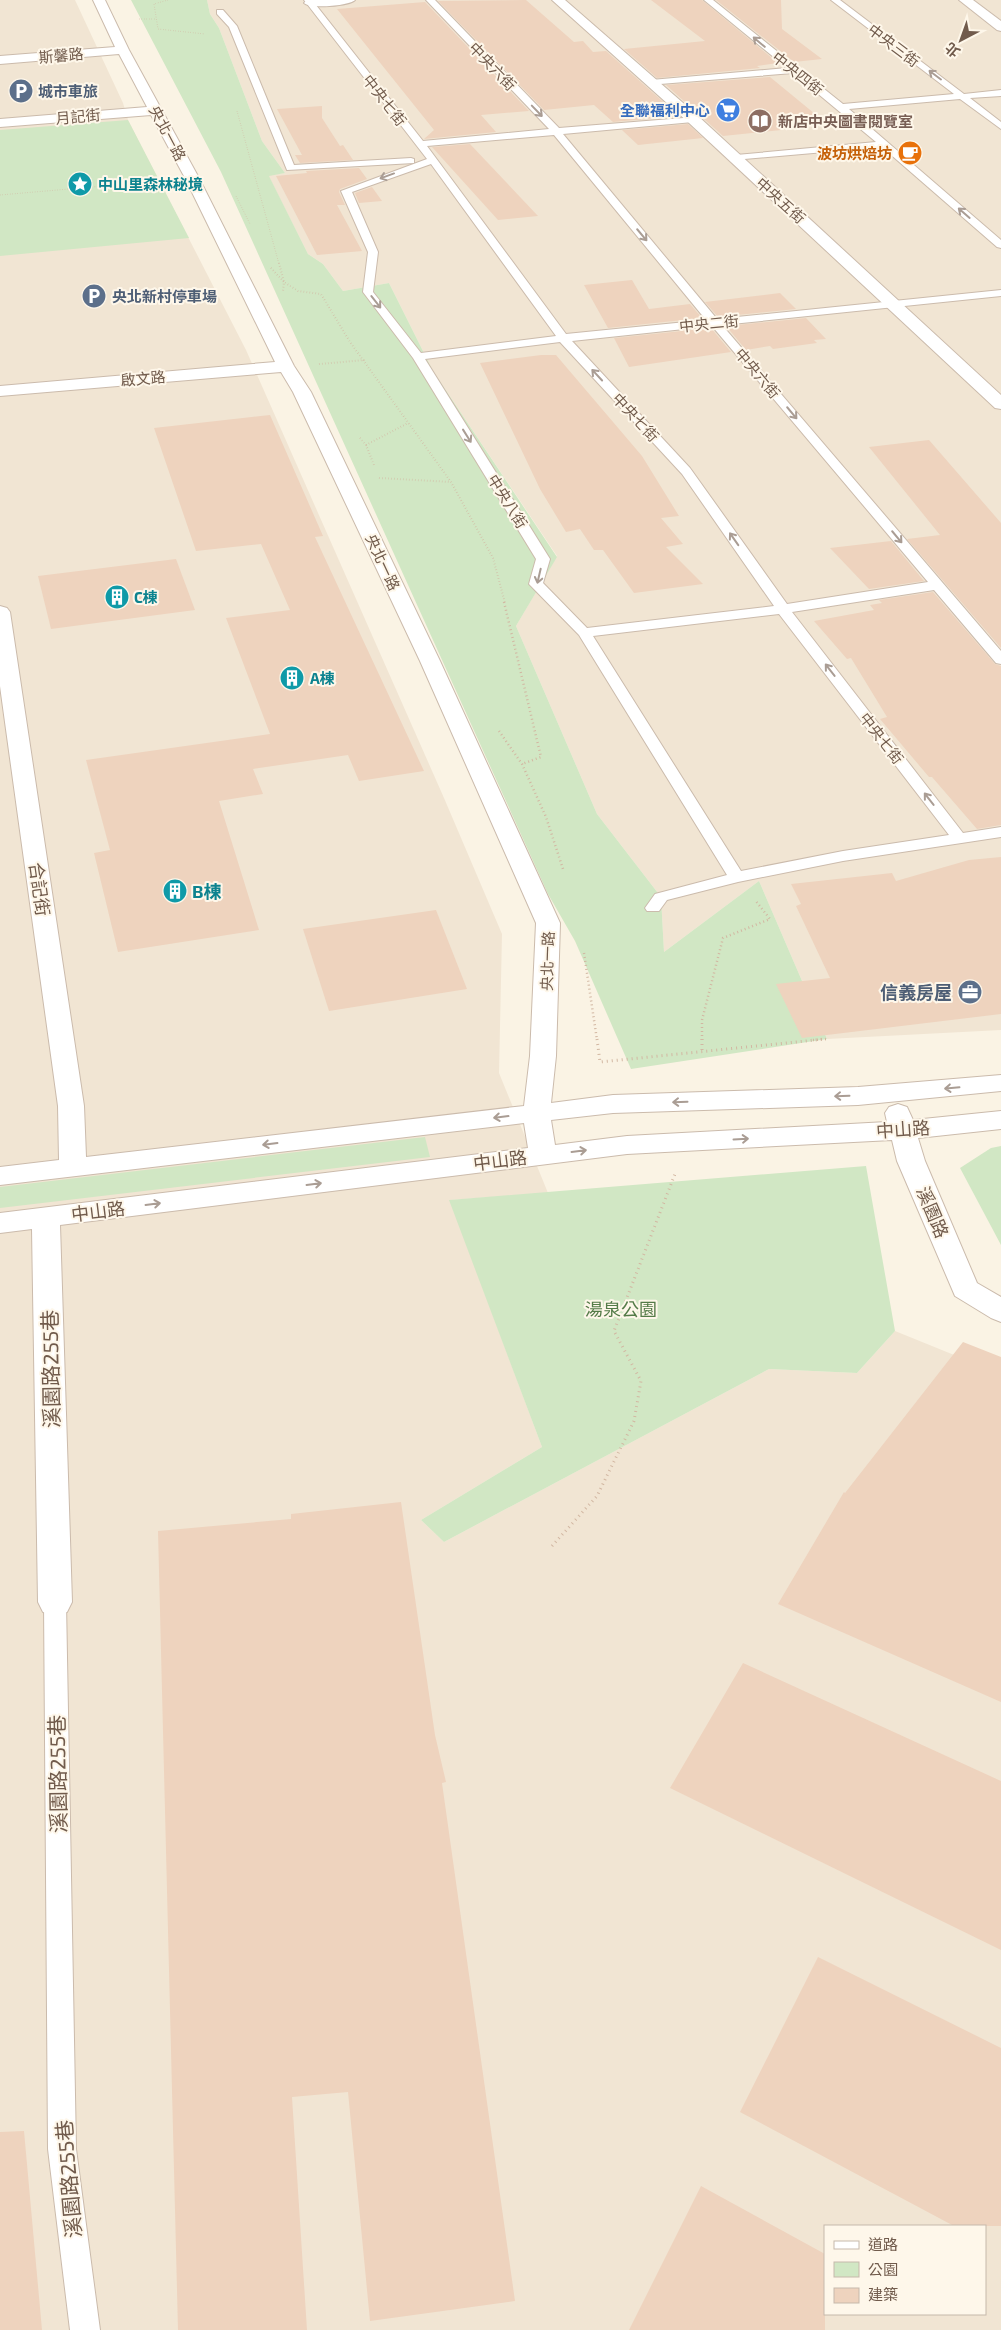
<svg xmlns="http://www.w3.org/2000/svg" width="1001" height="2330" font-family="'Exo 2','Noto Sans TC',sans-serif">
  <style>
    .residential { fill: #f1e5d3; fill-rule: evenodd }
    .green { fill: #d1e7c4 }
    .building { fill: #eed3be }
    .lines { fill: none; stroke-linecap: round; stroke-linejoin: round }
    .lane-casing { stroke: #cbbbac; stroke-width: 2 }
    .street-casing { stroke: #cbbbac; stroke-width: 2 }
    .path-far3 { stroke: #d2b7a2; stroke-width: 1; stroke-dasharray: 0.5 2; stroke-linecap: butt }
    .path-far2 { stroke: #d2b7a2; stroke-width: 2; stroke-dasharray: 0.5 2.5; stroke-linecap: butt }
    .path-far1 { stroke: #d2b7a2; stroke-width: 2.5; stroke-dasharray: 1 3; stroke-linecap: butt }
    .path { stroke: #d2b7a2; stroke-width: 3; stroke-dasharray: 1 4; stroke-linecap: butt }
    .lane { fill: #fff; fill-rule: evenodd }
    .street { fill: #fff; fill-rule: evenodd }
    .oneway { stroke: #aa9d94 }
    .labels { text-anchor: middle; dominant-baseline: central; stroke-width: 4; stroke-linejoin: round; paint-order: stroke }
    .far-street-label { font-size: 15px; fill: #715b4c; stroke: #fef7ea }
    .far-service-label { font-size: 15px; font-weight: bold; fill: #4e5e75; stroke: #fef7ea; text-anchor: start }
    .far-shop-label { font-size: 15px; font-weight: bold; fill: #366cbe; stroke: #fef7ea; text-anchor: end }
    .far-education-label { font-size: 15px; font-weight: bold; fill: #785e54; stroke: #fef7ea; text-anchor: start }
    .far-food-label { font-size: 15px; font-weight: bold; fill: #c56008; stroke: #fef7ea; text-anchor: end }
    .far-culture-label { font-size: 15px; font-weight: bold; fill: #0d838f; stroke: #fef7ea; text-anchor: start }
    .street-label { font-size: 18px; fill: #715b4c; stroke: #fef7ea }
    .culture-label { font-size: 18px; font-weight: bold; fill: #0d838f; stroke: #fef7ea; text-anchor: start }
    .service-label { font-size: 18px; font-weight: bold; fill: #4e5e75; stroke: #fef7ea; text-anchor: end }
    .park-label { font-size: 18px; fill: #547b48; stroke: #fef7ea }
    .near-street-label { font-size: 21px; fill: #715b4c; stroke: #fef7ea }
  </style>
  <rect width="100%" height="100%" fill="#faf3e4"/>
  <g class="residential">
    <path d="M0,0h75l48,103 5,17 118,230 198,448 58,136 -3,139 49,120 -98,7 92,247 -121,73 23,22 325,-173 88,4 38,-42 106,43v956h-1001zM825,2226h160v88h-160z"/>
    <polygon points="207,0 1001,0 1001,1030 827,1039 759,881 664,952 661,897 597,814 516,626 557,556 433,371 389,283 343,291 323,264 308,254 268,175 285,173 262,141 219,28 210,14"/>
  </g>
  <g class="green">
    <polygon points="131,0 207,0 210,14 219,28 262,141 285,173 269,176 308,254 323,264 343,291 389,283 433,371 557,557 516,626 597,814 661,897 664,952 759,881 827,1039 631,1069 575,941 548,894 221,172"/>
    <polygon points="128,120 189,238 0,256 0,130"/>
    <polygon points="425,1137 430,1157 0,1208 0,1187"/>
    <polygon points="1001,1146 1001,1245 960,1168 991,1148"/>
    <polygon points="866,1166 895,1331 857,1373 769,1369 444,1542 421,1520 542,1447 449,1200"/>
  </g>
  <g class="building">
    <polygon points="526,0 574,42 583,41 593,52 606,51 679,116 613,122 594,105 544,110 438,1"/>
    <polygon points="651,0 702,0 778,63 757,66 760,68 657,78 624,49 705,41"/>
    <polygon points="716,0 781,0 782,29 822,59 794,62"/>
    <polygon points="425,2 529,111 481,115 496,132 424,139 434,130 337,9"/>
    <polygon points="770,77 826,123 788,127 791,129 723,136 666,85"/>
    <polygon points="322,106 322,118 340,146 343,145 353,160 300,163 295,155 302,155 277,109"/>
    <polygon points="688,124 703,138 638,145 622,130"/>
    <polygon points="470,144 538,216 498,220 432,147"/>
    <polygon points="359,168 367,179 340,189 339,192 345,205 337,205 362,251 317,255 276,176 307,173 306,171"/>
    <polygon points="372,187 382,201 359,203 355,193"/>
    <polygon points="632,280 649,309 690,304 702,318 608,328 584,285"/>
    <polygon points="780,293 796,309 718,317 705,302"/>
    <polygon points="806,318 826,339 814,340 817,343 773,349 770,346 746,350 726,326"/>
    <polygon points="711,328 731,352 629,367 614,338"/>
    <polygon points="541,355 556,355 642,456 679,516 661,518 683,544 666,547 703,584 634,593 603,550 594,550 580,529 566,532 540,489 480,363"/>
    <polygon points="270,415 323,536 315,537 424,771 359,781 348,755 253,769 263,794 219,801 259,930 118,952 94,853 110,850 86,760 270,734 226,618 290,610 261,544 196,551 154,428"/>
    <polygon points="929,440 1001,523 1001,648 907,539 940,535 869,447"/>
    <polygon points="891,541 924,581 869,589 830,548"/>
    <polygon points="176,559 195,610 51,629 38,576"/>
    <polygon points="933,592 995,664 1001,666 1001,825 977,829 932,777 929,777 880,719 887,717 851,658 847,659 814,621 874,610 870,605 882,603 879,600"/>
    <polygon points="1001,857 1001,1014 802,1038 776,984 830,978 796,906 801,904 791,884 892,873 896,881 969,860"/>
    <polygon points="436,910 467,989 329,1011 303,929"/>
    <polygon points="963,1342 1001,1357 1001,1702 778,1604 844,1492 845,1493"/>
    <polygon points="401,1502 435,1735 446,1782 442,1783 515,2301 370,2321 348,2092 292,2097 307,2330 178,2330 158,1531 291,1519 291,1514"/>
    <polygon points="743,1663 1001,1781 1001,1950 670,1788"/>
    <polygon points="818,1957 1001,2048 1001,2226 954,2226 740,2112"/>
    <polygon points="24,2131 42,2330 0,2330 0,2132"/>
    <polygon points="701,2186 825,2254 825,2330 629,2330"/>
  </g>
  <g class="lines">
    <defs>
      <g id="lane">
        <path d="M304,0h8l111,141 126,-12 -123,-129h9l124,128 137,-11v4l-3,1 -130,12 154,185 284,-29v6l-279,29 279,326v13l-5,-1 -62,-73 -142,22 171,221 38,-6v10l-158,24 -105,21 -71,18 -8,11h-12l-2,-3 10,-14 72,-19 -148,-240 -50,-51 7,-25 -123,-201 -50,-66 5,-40 -27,-61 86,-32zM554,135l152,185 -140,14 -139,-188zM431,164l125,172 -135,17 -48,-61 5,-40 -26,-60zM712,326l216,256 -141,22 -97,-136 -118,-127zM560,342l122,132 92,132 -187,22 -44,-45 7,-24 -125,-200zM779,614l170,221 -106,16 -102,20 -148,-235z"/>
        <polygon points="704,0 713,0 843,104 954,94 831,0 840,0 964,94 1001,90 1001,96 970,98 1001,122 1001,129 960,99 849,109 1001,240 1001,248 997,247 882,147 733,160 731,158 736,155 876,142 793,73 648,85 647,83 651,80 787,68"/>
        <polygon points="217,10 223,10 237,26 294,165 411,158 414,159 414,163 287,170 229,27 217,14"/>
        <polygon points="55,1593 63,1596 66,1602 76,2149 100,2330 70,2330 48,2149 44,1602 47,1596"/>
      </g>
      <g id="street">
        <polygon points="93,0 105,0 129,50 199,178 294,366 311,392 440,661 560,923 556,1056 551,1103 613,1095 858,1087 1001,1075 1001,1091 858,1105 613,1113 551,1120 555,1145 627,1136 887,1122 885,1113 889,1107 898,1104 907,1107 913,1120 1001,1111 1001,1129 918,1138 925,1161 977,1283 1001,1297 1001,1322 991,1318 955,1296 897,1161 892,1140 627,1154 60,1225 72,1602 67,1612 55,1615 43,1612 38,1602 32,1229 0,1233 0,1213 528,1148 524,1123 0,1185 0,1167 59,1160 58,1106 0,686 0,606 7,608 10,612 84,1106 86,1157 524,1106 530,1056 536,923 420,661 293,392 281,372 0,396 0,386 275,362 185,178 151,115 0,127 0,119 147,107 119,54 0,64 0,56 115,47"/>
        <path d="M307,0h48c-6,6 -45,9 -51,3z"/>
        <polygon points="552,0 565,0 698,116 1001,395 1001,409 995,408 688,122"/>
        <polygon points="959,0 973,0 1001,21 1001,31 997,30"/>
      </g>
    </defs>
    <use href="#lane" class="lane-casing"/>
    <use href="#street" class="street-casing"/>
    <g class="path-far3">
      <polyline points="168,0 154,4 158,29 205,34"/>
      <polyline points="139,19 156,19"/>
      <polyline points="237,111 279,264"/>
      <polyline points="0,195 161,181"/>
      <polyline points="236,196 250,224"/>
    </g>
    <g class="path-far2">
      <polyline points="279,263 284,282 298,291 321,294 350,342 451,482 493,558 505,603"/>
      <polyline points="271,268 284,282 283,291"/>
      <polyline points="319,364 365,360"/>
      <polyline points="360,438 366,445 374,465"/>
      <polyline points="366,445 408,423"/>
      <polyline points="379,478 451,482"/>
    </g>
    <g class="path-far1">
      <polyline points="504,602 541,757 522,764"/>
      <polyline points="499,731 522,764 546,817 563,869"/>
      <polyline points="584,953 597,1040"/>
      <polyline points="702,1040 702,1020 723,938 770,919 755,900"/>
      <polyline points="813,1040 827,1039"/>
    </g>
    <g class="path">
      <polyline points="597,1039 600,1062 825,1039"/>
      <polyline points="702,1039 702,1052"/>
      <polyline points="552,1546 597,1496 634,1421 641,1381 614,1331 675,1174"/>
    </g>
    <use href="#lane" class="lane"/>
    <use href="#street" class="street"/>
  </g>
  <defs><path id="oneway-shaft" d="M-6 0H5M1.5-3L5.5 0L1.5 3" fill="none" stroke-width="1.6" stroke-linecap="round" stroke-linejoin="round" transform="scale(1.25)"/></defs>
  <g class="oneway">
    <use href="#oneway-shaft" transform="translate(759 42) rotate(-140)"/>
    <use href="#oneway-shaft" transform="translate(935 75) rotate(-143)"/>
    <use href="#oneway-shaft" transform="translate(537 111) rotate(46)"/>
    <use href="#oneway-shaft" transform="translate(387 176) rotate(160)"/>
    <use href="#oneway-shaft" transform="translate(964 213) rotate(-139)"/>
    <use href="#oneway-shaft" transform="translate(642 235) rotate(50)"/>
    <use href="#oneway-shaft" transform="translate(376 302) rotate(52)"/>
    <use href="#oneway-shaft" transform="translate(597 375) rotate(-133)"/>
    <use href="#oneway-shaft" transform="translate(792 413) rotate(50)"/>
    <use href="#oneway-shaft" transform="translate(467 436) rotate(58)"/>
    <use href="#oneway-shaft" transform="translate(897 537) rotate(50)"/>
    <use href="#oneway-shaft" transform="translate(734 539) rotate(-125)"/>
    <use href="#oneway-shaft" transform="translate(539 576) rotate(103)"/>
    <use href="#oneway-shaft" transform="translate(830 670) rotate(-128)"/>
    <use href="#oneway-shaft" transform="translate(929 799) rotate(-128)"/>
    <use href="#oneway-shaft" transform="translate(952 1088) rotate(175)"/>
    <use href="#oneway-shaft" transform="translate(842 1096) rotate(178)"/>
    <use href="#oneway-shaft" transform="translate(680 1102) rotate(178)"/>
    <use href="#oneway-shaft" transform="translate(501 1117) rotate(173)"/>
    <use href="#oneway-shaft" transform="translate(741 1139) rotate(-3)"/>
    <use href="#oneway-shaft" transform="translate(270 1144) rotate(173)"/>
    <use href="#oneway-shaft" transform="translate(579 1151) rotate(-7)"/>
    <use href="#oneway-shaft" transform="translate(314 1184) rotate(-7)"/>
    <use href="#oneway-shaft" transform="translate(153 1204) rotate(-7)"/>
  </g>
  <defs>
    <symbol id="parking-disc" viewBox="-11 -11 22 22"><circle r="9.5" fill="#5c6f8a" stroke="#fef7ea"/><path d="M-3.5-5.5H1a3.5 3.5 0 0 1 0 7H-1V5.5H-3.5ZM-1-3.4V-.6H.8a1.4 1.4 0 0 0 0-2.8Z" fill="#fff"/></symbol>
    <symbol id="supermarket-disc" viewBox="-11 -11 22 22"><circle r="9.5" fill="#3f7fe0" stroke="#fef7ea"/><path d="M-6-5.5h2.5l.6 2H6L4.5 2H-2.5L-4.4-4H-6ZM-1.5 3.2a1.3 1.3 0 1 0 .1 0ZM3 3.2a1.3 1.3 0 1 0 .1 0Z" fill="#fff"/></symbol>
    <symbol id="library-disc" viewBox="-11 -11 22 22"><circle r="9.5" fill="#8d6e63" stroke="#fef7ea"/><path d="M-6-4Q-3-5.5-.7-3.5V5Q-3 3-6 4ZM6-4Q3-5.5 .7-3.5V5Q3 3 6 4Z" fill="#fff"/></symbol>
    <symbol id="cafe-disc" viewBox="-11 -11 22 22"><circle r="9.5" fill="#e8710a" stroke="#fef7ea"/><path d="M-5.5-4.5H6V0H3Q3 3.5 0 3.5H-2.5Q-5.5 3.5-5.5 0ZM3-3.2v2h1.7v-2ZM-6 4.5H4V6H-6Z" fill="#fff"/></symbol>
    <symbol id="sight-disc" viewBox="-11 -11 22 22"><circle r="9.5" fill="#0f9aa8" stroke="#fef7ea"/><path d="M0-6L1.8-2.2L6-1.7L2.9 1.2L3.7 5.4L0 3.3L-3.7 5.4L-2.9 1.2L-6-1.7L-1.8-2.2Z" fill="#fff"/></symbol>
    <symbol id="building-disc" viewBox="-11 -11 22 22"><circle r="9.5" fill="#0f9aa8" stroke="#fef7ea"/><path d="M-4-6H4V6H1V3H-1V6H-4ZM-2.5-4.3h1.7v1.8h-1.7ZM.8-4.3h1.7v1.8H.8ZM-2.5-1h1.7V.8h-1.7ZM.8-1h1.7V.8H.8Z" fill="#fff"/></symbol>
    <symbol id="office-disc" viewBox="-11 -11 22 22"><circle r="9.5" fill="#5c6f8a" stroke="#fef7ea"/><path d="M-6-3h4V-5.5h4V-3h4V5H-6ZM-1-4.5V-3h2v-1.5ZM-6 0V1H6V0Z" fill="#fff"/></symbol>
  </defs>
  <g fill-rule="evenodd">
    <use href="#parking-disc" x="7" y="77" width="28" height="28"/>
    <use href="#supermarket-disc" x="714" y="96" width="28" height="28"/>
    <use href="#library-disc" x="746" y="107" width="28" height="28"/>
    <use href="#cafe-disc" x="896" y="139" width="28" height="28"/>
    <use href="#sight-disc" x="66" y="170" width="28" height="28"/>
    <use href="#parking-disc" x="80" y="282" width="28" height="28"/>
    <use href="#building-disc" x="103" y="583" width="28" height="28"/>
    <use href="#building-disc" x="278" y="664" width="28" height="28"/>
    <use href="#building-disc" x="161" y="877" width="28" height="28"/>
    <use href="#office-disc" x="956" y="978" width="28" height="28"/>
  </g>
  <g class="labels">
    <g class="far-street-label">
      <text transform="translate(894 45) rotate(37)">中央三街</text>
      <text transform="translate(61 55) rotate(-5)">斯馨路</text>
      <text transform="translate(493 66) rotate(46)">中央六街</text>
      <text transform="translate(798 73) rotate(38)">中央四街</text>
      <text transform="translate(385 100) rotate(52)">中央七街</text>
      <text transform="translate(78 116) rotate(-5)">月記街</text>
      <text transform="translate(168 133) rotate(62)">央北一路</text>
      <text transform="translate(781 200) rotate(42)">中央五街</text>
      <text transform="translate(709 323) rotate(-6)">中央二街</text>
      <text transform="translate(758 373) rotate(50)">中央六街</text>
      <text transform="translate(143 378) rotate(-5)">啟文路</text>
      <text transform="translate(636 417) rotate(47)">中央七街</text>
      <text transform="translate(508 501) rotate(58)">中央八街</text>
      <text transform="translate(383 562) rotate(65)">央北一路</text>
      <text transform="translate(882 738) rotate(52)">中央七街</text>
      <text transform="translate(547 961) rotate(-88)">央北一路</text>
    </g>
    <g class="far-service-label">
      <text x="38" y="91">城市車旅</text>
      <text x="112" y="296">央北新村停車場</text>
    </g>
    <g class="far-shop-label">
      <text x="710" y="110">全聯福利中心</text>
    </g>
    <g class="far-education-label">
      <text x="778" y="121">新店中央圖書閱覽室</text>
    </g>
    <g class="far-food-label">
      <text x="892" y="153">波坊烘焙坊</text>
    </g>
    <g class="far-culture-label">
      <text x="98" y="184">中山里森林秘境</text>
      <text x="134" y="597">C棟</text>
      <text x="310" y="678">A棟</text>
    </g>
    <g class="street-label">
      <text transform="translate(40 889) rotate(82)">合記街</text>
      <text transform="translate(903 1129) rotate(-4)">中山路</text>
      <text transform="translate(500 1160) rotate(-7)">中山路</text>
      <text transform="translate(98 1211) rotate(-7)">中山路</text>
      <text transform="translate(933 1212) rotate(67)">溪園路</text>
    </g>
    <g class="culture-label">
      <text x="192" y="891">B棟</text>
    </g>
    <g class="service-label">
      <text x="952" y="992">信義房屋</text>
    </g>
    <g class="park-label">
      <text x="621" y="1309">湯泉公園</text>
    </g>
    <g class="near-street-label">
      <text transform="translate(50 1369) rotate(-91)">溪園路255巷</text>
      <text transform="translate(57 1774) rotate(-91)">溪園路255巷</text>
      <text transform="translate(68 2179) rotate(-95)">溪園路255巷</text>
    </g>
  </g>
  <rect x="824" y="2225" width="162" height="90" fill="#fef7ea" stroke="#c6b9ab"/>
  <rect x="834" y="2241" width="25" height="8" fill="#ffffff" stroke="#c6b9ab"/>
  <text x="868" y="2250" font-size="15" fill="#715b4c">道路</text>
  <rect x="834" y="2262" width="25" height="15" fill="#d1e7c4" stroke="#c6b9ab"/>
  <text x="868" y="2275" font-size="15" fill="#715b4c">公園</text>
  <rect x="834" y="2288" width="25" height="15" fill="#eed3be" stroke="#c6b9ab"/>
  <text x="868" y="2300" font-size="15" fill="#715b4c">建築</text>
  <g transform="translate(961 40) rotate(221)" stroke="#fef7ea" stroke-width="4" paint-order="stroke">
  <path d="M0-4L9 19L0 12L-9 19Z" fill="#715b4c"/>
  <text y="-8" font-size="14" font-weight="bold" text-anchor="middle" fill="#715b4c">北</text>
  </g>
</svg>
